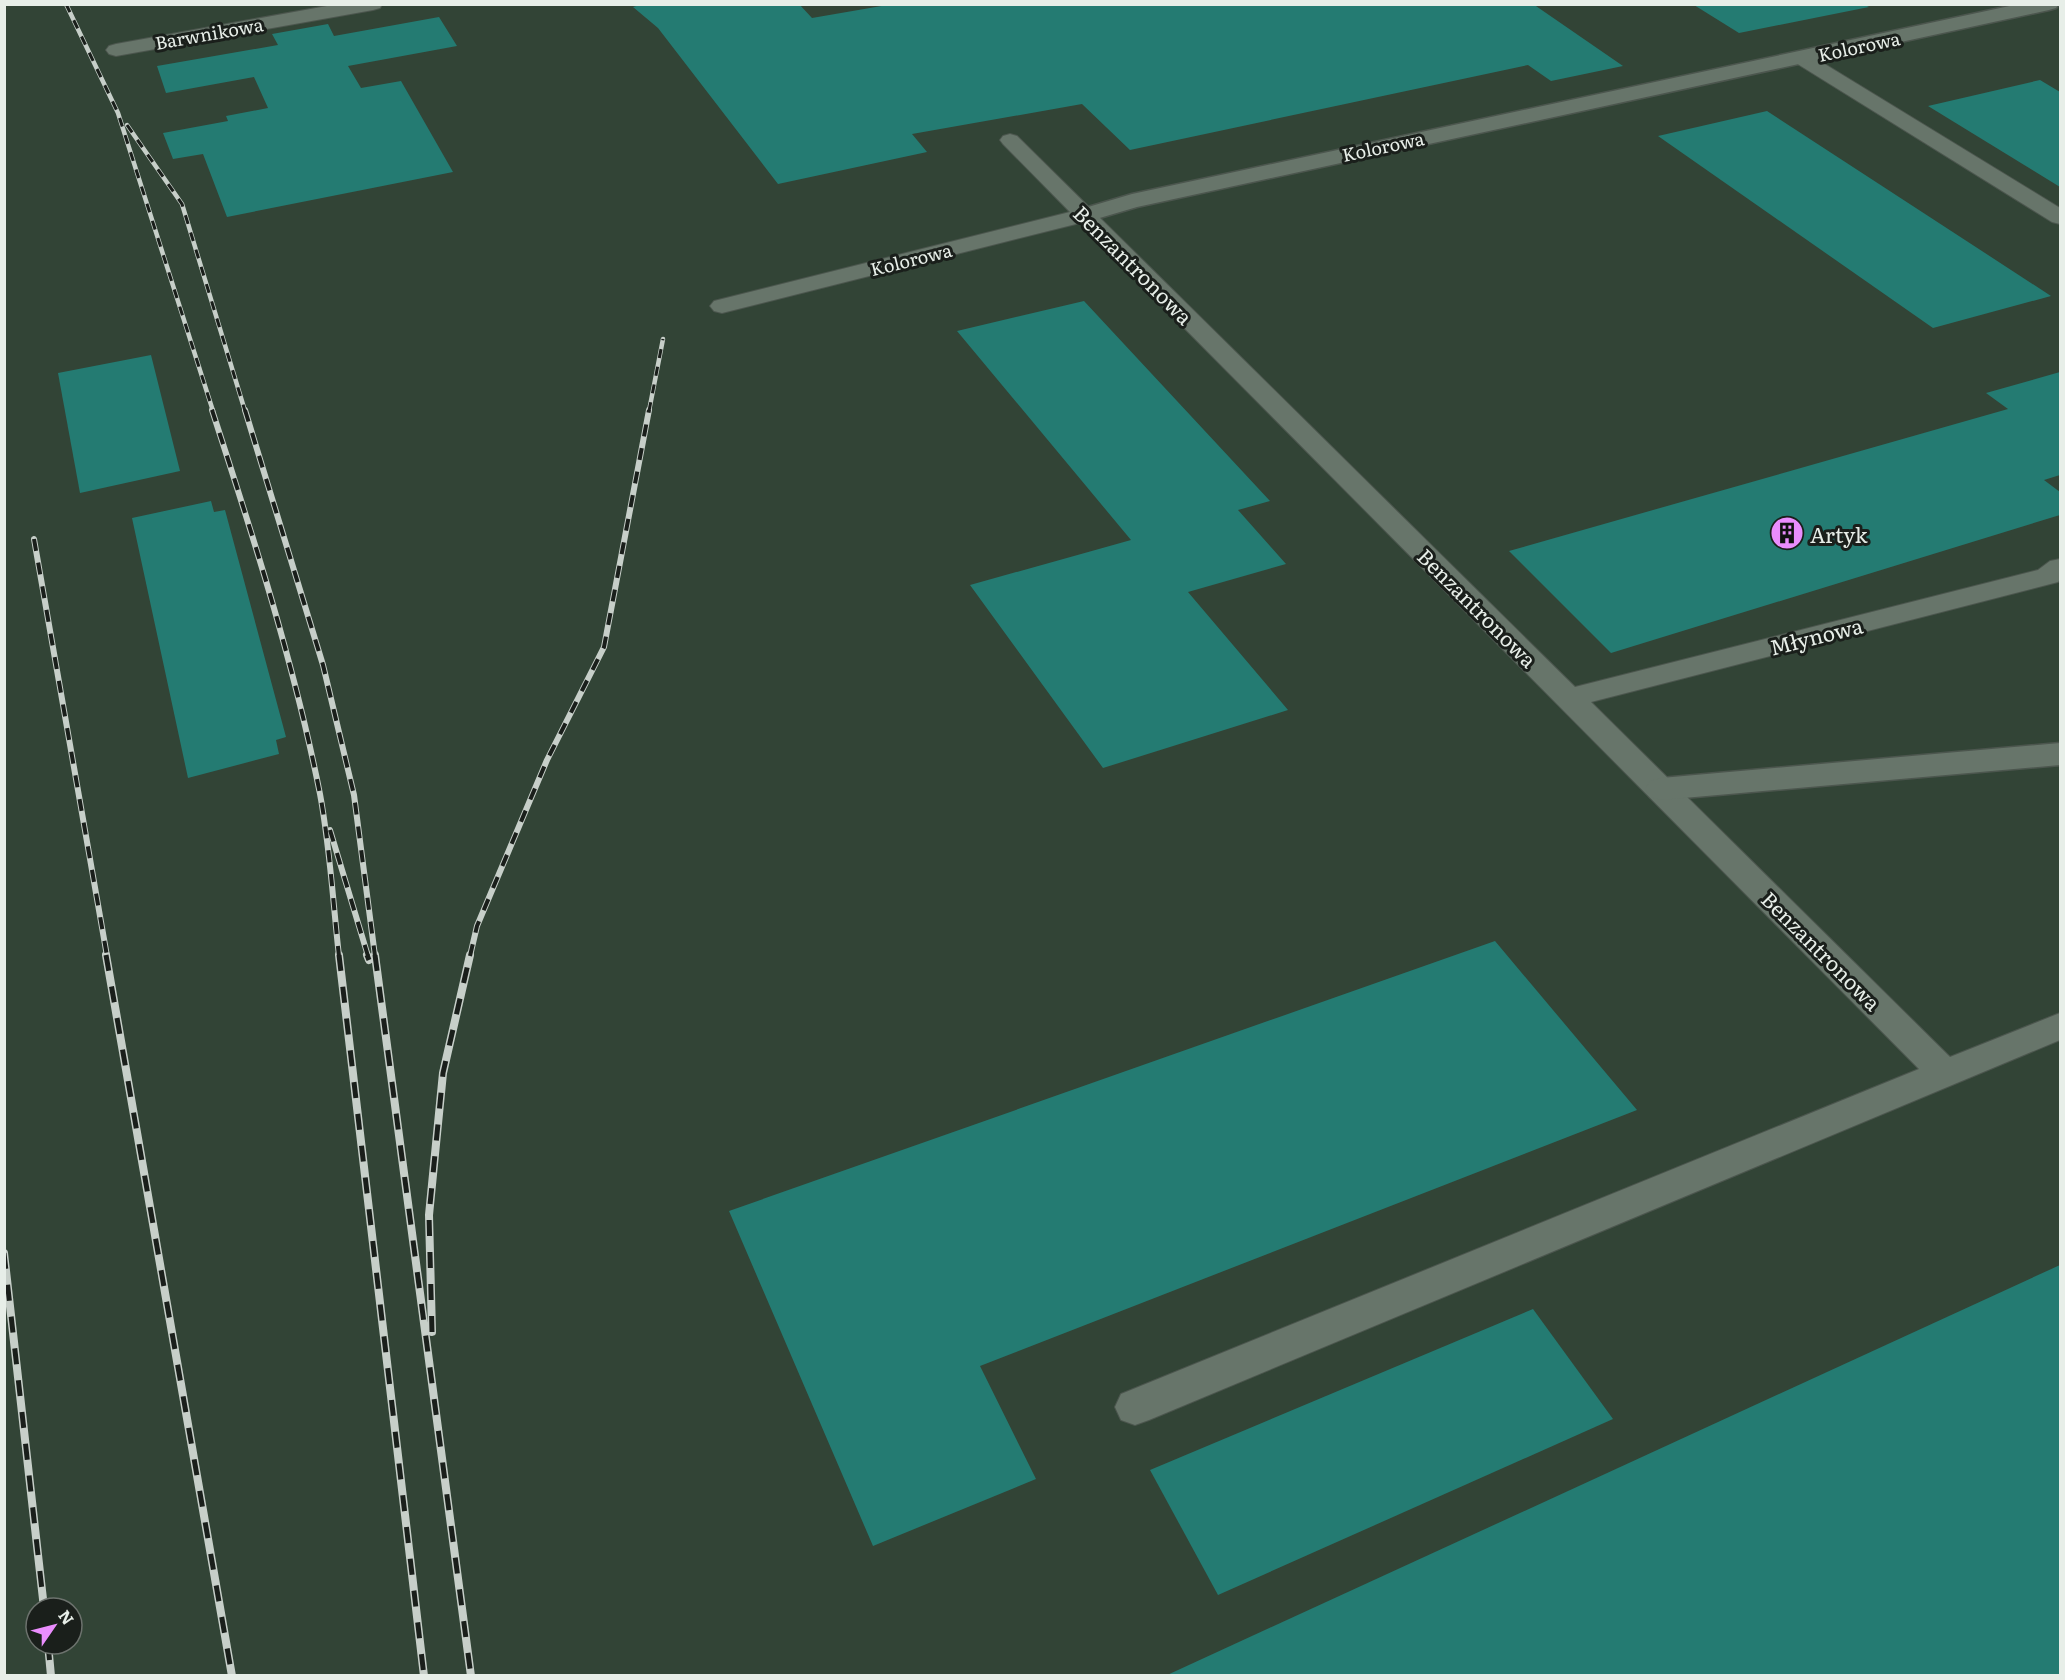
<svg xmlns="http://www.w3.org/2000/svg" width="2065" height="1680" font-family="Literata,serif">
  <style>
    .built { fill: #324436; fill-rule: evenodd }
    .building { fill: #247b72 }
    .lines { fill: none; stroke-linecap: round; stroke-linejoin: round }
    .service-casing { stroke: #4c564e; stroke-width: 2 }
    .minor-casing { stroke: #4c564e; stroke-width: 3 }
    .service { fill: #67756a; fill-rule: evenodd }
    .minor { fill: #67756a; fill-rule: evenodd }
    .rail-far2-casing { stroke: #c7cfc9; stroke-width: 4.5 }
    .rail-far1-casing { stroke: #c7cfc9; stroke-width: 6 }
    .rail-casing { stroke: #c7cfc9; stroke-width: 8 }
    .rail-far2 { stroke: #1a1f1b; stroke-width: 3; stroke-dasharray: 9; stroke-linecap: butt }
    .rail-far1 { stroke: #1a1f1b; stroke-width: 4; stroke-dasharray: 12; stroke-linecap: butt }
    .rail { stroke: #1a1f1b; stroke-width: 5; stroke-dasharray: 16; stroke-linecap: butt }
    .labels { text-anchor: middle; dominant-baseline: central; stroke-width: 6; stroke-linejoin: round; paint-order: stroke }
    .far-street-label { font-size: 18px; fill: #e7eee8; stroke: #1a1f1b }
    .street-label { font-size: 21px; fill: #e7eee8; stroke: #1a1f1b }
    .poi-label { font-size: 21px; fill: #e7eee8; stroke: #1a1f1b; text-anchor: start }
  </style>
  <rect width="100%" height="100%" fill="#2e3a30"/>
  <path class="built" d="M5,5h2055v1670l-2055,1zM36,1608h36v36h-36z"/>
  <g class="building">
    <polygon points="643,4 799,4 812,18 893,4 1533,4 1623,66 1551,81 1528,65 1130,150 1082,104 912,134 927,152 778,184 658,28 633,7"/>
    <polygon points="1694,5 1865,5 1869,7 1739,33"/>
    <polygon points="439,17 457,46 348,66 361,88 401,81 453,172 227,217 203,154 173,159 163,133 228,121 226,116 268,108 254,77 166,93 157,66 278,45 272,34 328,24 334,36"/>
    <polygon points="2040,80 2060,92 2060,187 1928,106"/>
    <polygon points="1767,111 2051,296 1933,328 1658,136"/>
    <polygon points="1084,301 1270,501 1238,510 1286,564 1188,592 1288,710 1103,768 970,585 1131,540 957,331"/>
    <polygon points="151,355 180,471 80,493 58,373"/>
    <polygon points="2060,372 2060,475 2044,480 2060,492 2060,515 1611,653 1509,551 2008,409 1986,393"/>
    <polygon points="211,501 214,512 225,510 286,737 276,740 279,754 188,778 132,518"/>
    <polygon points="1495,941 1637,1110 980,1366 1036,1479 873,1546 729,1211"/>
    <polygon points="2060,1265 2060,1676 1165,1676"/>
    <polygon points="1533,1309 1613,1419 1218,1595 1150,1470"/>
  </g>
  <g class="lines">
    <defs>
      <g id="service">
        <polygon points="338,4 382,4 380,8 373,10 116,56 109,54 106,50 109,46 116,44"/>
        <polygon points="1803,53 1810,55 2060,208 2060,224 2052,222 1796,63 1793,59 1796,55"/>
        <polygon points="1010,134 1017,136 1575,687 2038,570 2050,561 2060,559 2060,580 2058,582 1591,702 1950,1057 2060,1013 2060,1040 1149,1420 1135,1425 1121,1420 1115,1407 1121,1394 1919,1069 1080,223 722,313 714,311 710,306 714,301 1070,212 1003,144 1000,140 1003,136"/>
      </g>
      <g id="minor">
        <polygon points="2019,4 2059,4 2056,8 2049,10 1137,207 1086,222 1078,220 1074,215 1078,210 1132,194"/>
        <polygon points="2060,743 2060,765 1661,800 1650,797 1645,789 1650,781 1661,778"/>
      </g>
    </defs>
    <use href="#service" class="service-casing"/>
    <use href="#minor" class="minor-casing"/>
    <use href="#service" class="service"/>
    <use href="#minor" class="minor"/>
    <defs>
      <g id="rail-far2">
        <polyline points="66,4 118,113 213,411"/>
        <polyline points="127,125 182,204 245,411"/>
        <polyline points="649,411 663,339"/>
      </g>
      <g id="rail-far1">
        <path d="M212,410c41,126 82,253 108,384 10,53 13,109 19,162"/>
        <polyline points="245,410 323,665 354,795 375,956"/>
        <polyline points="34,539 107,956"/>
        <polyline points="330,830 368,956"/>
        <polyline points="470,956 477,926 547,760 604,647 649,410"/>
      </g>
      <g id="rail">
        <polyline points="106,955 232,1676"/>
        <polyline points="339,955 424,1676"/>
        <polyline points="367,955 369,960"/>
        <polyline points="375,955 471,1676"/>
        <polyline points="4,1253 44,1608"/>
        <polyline points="432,1332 429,1215 443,1073 470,955"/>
        <polyline points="48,1644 51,1676"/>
      </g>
    </defs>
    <use href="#rail-far2" class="rail-far2-casing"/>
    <use href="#rail-far1" class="rail-far1-casing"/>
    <use href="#rail" class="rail-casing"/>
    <use href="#rail-far2" class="rail-far2"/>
    <use href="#rail-far1" class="rail-far1"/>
    <use href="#rail" class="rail"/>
  </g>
  <defs>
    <symbol id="building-disc" viewBox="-11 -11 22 22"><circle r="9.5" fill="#ea8dfd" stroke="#1a1f1b"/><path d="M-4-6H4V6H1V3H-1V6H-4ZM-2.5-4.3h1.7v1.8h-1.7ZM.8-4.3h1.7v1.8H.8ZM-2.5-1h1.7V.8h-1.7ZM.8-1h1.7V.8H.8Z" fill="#111"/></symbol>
  </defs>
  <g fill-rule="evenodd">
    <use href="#building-disc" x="1768" y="514" width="38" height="38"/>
  </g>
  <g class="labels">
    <g class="far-street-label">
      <text transform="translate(209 33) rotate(-10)">Barwnikowa</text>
      <text transform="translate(1859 46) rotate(-12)">Kolorowa</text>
      <text transform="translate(1383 146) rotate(-12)">Kolorowa</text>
      <text transform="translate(911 259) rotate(-14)">Kolorowa</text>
    </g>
    <g class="street-label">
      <text transform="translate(1134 264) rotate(45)">Benzantronowa</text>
      <text transform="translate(1478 607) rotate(45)">Benzantronowa</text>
      <text transform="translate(1816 635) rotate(-14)">Młynowa</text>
      <text transform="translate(1822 950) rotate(45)">Benzantronowa</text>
    </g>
    <g class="poi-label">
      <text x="1810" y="533">Artyk</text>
    </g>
  </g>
  <rect width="2065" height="1680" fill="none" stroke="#e7eee8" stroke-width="12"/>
  <g transform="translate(54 1626) rotate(55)"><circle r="28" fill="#1a1f1b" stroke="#6c726d" stroke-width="1.5"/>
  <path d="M0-4.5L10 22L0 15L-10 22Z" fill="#ea8dfd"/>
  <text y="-9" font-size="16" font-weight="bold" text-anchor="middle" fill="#e7eee8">N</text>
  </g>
</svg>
